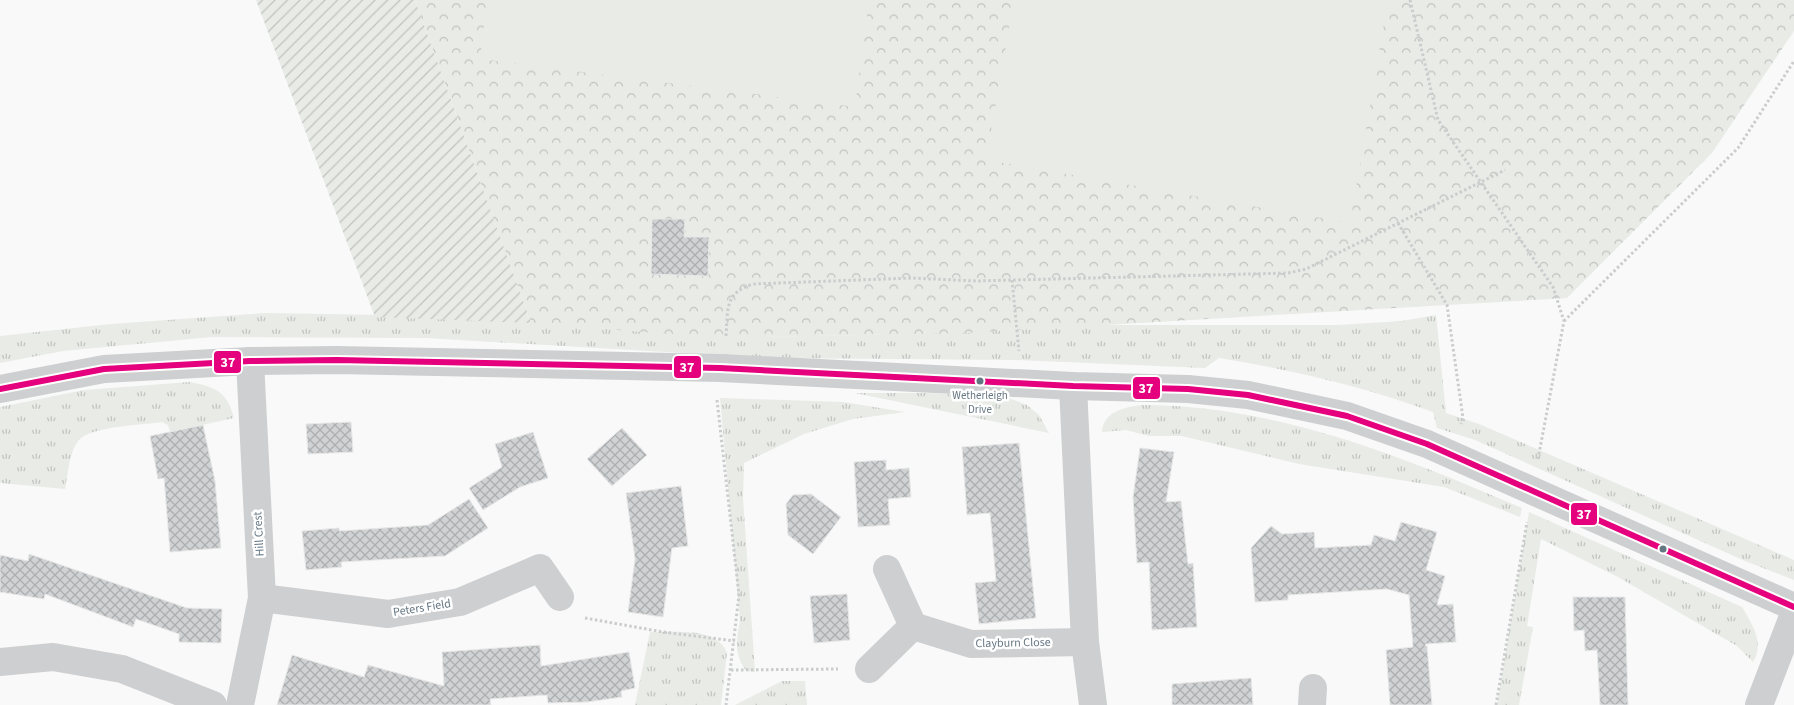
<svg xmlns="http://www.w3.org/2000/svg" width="1794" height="705" font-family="'Source Sans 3',sans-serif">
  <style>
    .grass { fill: url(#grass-tufts) }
    .forest { fill: url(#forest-crowns) }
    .garden { fill: url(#garden-furrows) }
    .pitch { fill: #e8ebe6 }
    .building { fill: url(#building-cross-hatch); stroke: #e8e8e8 }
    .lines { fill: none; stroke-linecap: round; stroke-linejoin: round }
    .path { stroke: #cbcccd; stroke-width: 3; stroke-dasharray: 2.5 2.5; stroke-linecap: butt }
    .minor { stroke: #cecfd0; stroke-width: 28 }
    .bus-1-casing { stroke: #fff; stroke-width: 10 }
    .bus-1 { stroke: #e5007d; stroke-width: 6 }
    .bus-dot { fill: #657683; stroke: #fff; stroke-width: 2 }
    .labels { text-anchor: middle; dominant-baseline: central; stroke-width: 5; stroke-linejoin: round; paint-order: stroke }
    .bus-label { font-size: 11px; fill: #657683; stroke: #fff }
    .street-label { font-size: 12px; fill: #657683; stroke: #fff }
    .line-badge { stroke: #fff; stroke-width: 2 }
    .badge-label { font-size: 14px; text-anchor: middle; font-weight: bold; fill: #fff }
  </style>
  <defs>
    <pattern id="grass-tufts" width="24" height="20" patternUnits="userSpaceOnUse" patternTransform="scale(1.25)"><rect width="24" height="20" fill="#e8ebe6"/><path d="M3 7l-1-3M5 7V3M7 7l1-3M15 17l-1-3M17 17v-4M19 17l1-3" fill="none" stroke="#c0c3c0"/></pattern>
    <pattern id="forest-crowns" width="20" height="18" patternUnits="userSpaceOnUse" patternTransform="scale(1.25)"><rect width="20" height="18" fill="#e8ebe6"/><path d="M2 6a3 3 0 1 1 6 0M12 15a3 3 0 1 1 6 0" fill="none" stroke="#c0c3c0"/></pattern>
    <pattern id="garden-furrows" width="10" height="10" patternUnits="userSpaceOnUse" patternTransform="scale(1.25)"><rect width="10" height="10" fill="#e8ebe6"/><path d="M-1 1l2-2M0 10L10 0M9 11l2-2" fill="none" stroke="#c0c3c0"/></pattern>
    <pattern id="building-cross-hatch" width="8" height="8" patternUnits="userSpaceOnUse" patternTransform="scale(1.25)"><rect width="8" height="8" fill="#d0d2d3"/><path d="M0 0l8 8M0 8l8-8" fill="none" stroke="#acafb1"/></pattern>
  </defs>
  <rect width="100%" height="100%" fill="#f9f9f9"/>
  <g class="grass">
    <path d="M265,313l121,2 150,6 214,16 116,-2 224,-10h248l64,-4 34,-6 10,98 33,11 315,136v20l-49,-19 -270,-121 -38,-12 -4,-16c-70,-26 -141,-42 -214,-54l-14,10 -188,-8 -249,-2 -342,-20 -214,-1 -149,14 -63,12v-27l111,-12z"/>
    <path d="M190,382c25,5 37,9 44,36l-64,14 -2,-7 -6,-3c-18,3 -71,4 -83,18 -10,12 -11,34 -14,49l-65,-6v-76l84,-17z"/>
    <polygon points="855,393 926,393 1006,397 1027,405 1039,415 1049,433"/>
    <path d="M720,398l123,4 62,10 -52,7 -49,15 -60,29 -1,35 12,174 -9,-1c-12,-17 -10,-31 -6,-50z"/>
    <path d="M1142,405c134,0 259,51 380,103l-2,9 -76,-30 -145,-23 -117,-28h-33l-23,-6 -24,2c1,-21 24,-25 40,-27z"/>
    <path d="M1529,512l213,95c10,17 23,36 11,55l-16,-16 -119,-69 -77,-38 -14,87 6,1 -14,78h-22z"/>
    <path d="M650,632c24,1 67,-6 77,21l-6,52h-86z"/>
    <polygon points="782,681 805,681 807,705 735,705"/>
  </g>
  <polygon class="forest" points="415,0 1794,0 1794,31 1712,153 1567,298 967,333 717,338 531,323"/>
  <polygon class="garden" points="256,0 415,0 531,323 375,317"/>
  <g class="pitch">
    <polygon points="487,0 869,0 855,107 480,59"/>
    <polygon points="1014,0 1388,0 1350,223 986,160"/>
  </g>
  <g class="building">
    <polygon points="652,219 685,219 684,237 709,237 708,276 651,274"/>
    <polygon points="351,422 353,452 308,454 306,424"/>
    <polygon points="203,425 215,481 221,548 170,552 164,478 158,479 150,436"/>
    <polygon points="622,428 647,455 612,486 587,459"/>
    <polygon points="533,432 548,478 520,487 483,510 469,488 502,467 495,444"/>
    <polygon points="1019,443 1036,618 979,624 975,583 996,581 990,513 967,515 962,447"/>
    <polygon points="1140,448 1174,452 1166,502 1181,501 1188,564 1193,563 1197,627 1152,630 1149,562 1137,563 1133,497"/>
    <polygon points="886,460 886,470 909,468 911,497 888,499 890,525 858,527 854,462"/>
    <polygon points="681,486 688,546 672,548 663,617 628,612 635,559 626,493"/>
    <polygon points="811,494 841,517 813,554 788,535 786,504 793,495"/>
    <polygon points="469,499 488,528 445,556 341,562 342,567 306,570 302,531 339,528 339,531 428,525"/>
    <polygon points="1401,522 1437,532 1426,570 1445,576 1437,605 1453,604 1456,642 1426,644 1425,646 1427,646 1432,705 1390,705 1386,650 1413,647 1409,595 1387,589 1288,595 1288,600 1255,602 1251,548 1271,526 1282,534 1314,532 1315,548 1371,545 1374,535 1395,541"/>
    <polygon points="29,554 187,608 222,609 221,643 179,642 179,634 136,619 133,627 45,594 44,599 0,592 0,555 28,561"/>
    <polygon points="847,594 850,640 814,643 810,596"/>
    <polygon points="1573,597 1625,597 1628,705 1600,705 1597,650 1585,651 1584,630 1574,631"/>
    <polygon points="540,645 541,666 629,652 635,688 621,691 622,697 587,702 548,703 547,695 490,699 491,705 277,705 292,655 364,677 368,665 444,686 442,652"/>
    <polygon points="1251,678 1253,705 1172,705 1172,684"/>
  </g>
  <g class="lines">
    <g class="path">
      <polyline points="1410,0 1438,120 1553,287 1564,321 1538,459"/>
      <polyline points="1398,223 1447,305 1463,418 1461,424"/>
      <polyline points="1012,280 1019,351"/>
      <polyline points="1564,321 1738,148 1794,61"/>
      <path d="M726,336c2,-26 -2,-43 27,-52l159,-6 64,3 312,-8 18,-4 199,-99"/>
      <polyline points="717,400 739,595 726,705"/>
      <polyline points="585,618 663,632 735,641"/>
      <polyline points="731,670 838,669"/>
      <polyline points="1496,705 1527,522"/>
    </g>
    <g class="minor">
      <polyline points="1073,386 1085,642 1093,705"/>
      <polyline points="0,389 104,369 250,361 337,360 720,368 1073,386 1188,389 1248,395 1347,416 1427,444 1794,607"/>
      <polyline points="887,569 913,626 971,644 1085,642"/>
      <polyline points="262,598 388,614 460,602 540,568 560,597"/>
      <polyline points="0,662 53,657 122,669 213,705"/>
      <polyline points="869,669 913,626"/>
      <polyline points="240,705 262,598 250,361"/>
      <polyline points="1312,705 1313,688"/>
      <polyline points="1759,705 1794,614"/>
    </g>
    <defs>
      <polyline id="bus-1" points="0,389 104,369 250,361 337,360 720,368 1073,386 1188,389 1248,395 1347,416 1427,444 1794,607"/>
    </defs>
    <use href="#bus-1" class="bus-1-casing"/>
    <use href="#bus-1" class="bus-1"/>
  </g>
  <g class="bus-dot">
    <circle cx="980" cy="381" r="4.5"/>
    <circle cx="1663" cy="549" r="4.5"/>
  </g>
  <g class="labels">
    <g class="bus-label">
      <text x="980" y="395">Wetherleigh<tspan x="980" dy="14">Drive</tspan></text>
    </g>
    <g class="street-label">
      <text transform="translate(259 534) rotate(-93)">Hill Crest</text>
      <text transform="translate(422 608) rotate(-9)">Peters Field</text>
      <text transform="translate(1013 643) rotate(-1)">Clayburn Close</text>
    </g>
  </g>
  <g class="line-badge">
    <rect x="213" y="350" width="29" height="24" rx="5" fill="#e5007d"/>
    <rect x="673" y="355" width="29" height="24" rx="5" fill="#e5007d"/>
    <rect x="1132" y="376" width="29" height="24" rx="5" fill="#e5007d"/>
    <rect x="1570" y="502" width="28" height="24" rx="5" fill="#e5007d"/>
  </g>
  <g class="badge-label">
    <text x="228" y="367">37</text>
    <text x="687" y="372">37</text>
    <text x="1146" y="393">37</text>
    <text x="1584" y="519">37</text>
  </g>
</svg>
